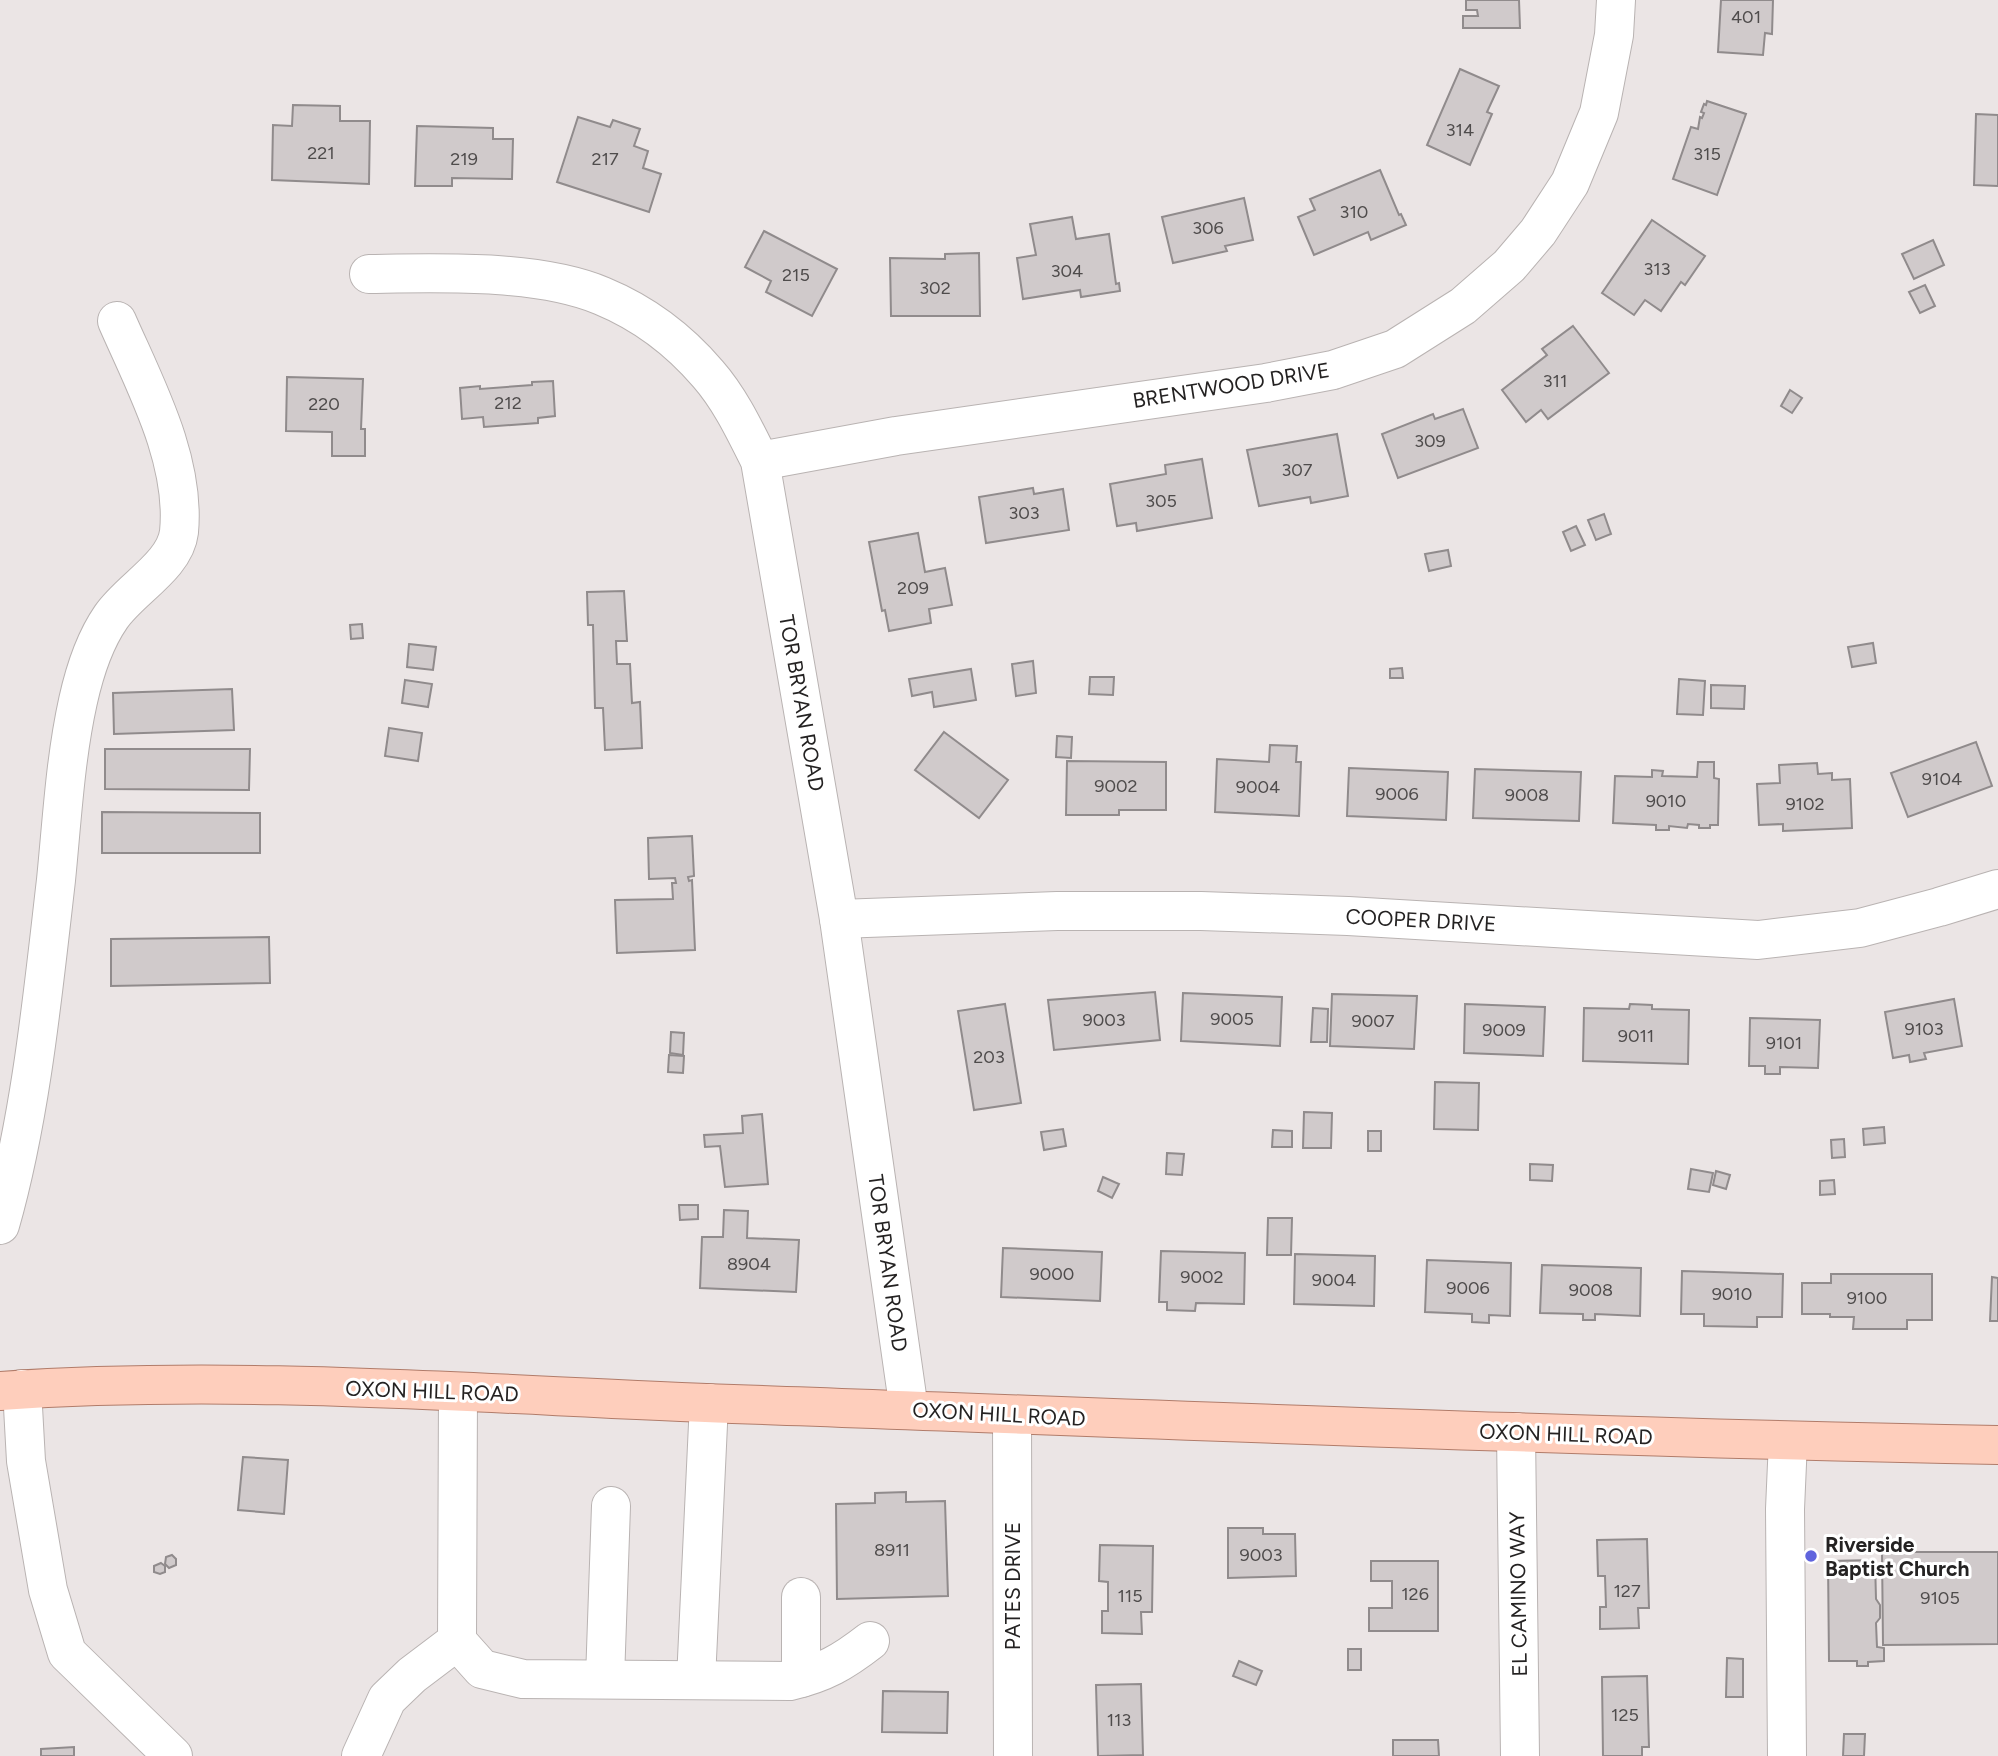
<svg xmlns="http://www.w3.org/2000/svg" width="1998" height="1756" font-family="Figtree,sans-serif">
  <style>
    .building { fill: #d0cacb; stroke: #908b8c; stroke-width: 2 }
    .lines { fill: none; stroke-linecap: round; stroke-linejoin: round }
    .minor-casing { stroke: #b9b3b2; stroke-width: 40 }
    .major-casing { stroke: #b17c6a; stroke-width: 40 }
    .minor { stroke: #fff; stroke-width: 38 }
    .major { stroke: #fecebc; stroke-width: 38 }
    .poi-dot { fill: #6064dd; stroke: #fff; stroke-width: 2.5 }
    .labels { text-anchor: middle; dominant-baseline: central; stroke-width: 6; stroke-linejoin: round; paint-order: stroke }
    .number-label { font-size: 18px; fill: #4f4c4c }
    .street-label { font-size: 21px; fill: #242222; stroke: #fff }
    .poi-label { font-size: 21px; font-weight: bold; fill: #242222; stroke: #fff; text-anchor: start }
  </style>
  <rect width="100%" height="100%" fill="#ebe5e5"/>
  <g class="building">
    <polygon points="1466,0 1519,0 1520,28 1463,28 1463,16 1478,16 1477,10 1466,10"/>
    <polygon points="1721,0 1773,0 1772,34 1765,33 1763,55 1718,52"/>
    <polygon points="1460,69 1499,86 1487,112 1492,114 1470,165 1427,145"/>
    <polygon points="1707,101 1746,114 1717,195 1673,179 1691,127 1698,129 1700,117 1702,118 1704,113 1701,112 1704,104 1706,105"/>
    <polygon points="293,105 340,106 340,121 370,121 369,184 272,180 273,125 292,126"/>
    <polygon points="1976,114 1998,115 1998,186 1974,185"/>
    <polygon points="578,117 610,127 613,120 640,129 634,146 648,151 643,168 661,174 649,212 557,182"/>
    <polygon points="417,126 493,128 493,139 513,139 512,179 452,178 452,186 415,186"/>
    <polygon points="1380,170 1399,215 1401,214 1406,225 1371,240 1368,232 1314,255 1298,217 1315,210 1310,199"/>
    <polygon points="1244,198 1253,240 1225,246 1227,251 1173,263 1162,217"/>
    <polygon points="1072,217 1076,239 1109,234 1116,284 1119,283 1120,291 1081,297 1080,290 1023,299 1017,258 1036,255 1030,224"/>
    <polygon points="1652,220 1705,256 1685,285 1681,282 1661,311 1645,300 1634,315 1602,293"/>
    <polygon points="764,231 837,269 812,316 766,292 771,281 745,267"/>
    <polygon points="1933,240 1944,265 1914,279 1902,254"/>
    <polygon points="979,253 980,316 891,316 890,258 945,259 945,254"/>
    <polygon points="1925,285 1935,306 1920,313 1909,292"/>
    <polygon points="1573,326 1609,373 1548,419 1541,410 1526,422 1502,390 1547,355 1542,349"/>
    <polygon points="287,377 363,379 361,429 365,429 365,456 332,456 332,432 286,431"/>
    <polygon points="553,381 555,416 538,418 538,423 484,427 483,417 462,419 460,388 480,386 480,389 532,385 532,382"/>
    <polygon points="1790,390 1802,398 1792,413 1781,406"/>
    <polygon points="1463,409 1478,448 1398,478 1382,434 1433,414 1435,419"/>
    <polygon points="1337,434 1348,496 1311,503 1310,497 1259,506 1247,450"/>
    <polygon points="1202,459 1212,518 1137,531 1136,523 1117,526 1110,484 1166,474 1165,465"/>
    <polygon points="1033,488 1034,494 1063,489 1069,530 986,543 979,497"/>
    <polygon points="1604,514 1611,534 1596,540 1588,520"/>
    <polygon points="1576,526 1585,545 1571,551 1563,532"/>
    <polygon points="918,533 925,572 945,568 952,605 929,609 931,623 889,631 885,610 882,611 869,542"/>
    <polygon points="1448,550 1451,566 1429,571 1425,554"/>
    <polygon points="624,591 627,641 616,641 617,664 630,664 632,703 640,702 642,748 605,750 603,708 595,708 593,625 588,625 587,592"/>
    <polygon points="362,624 363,638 351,639 350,625"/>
    <polygon points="1873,643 1876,663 1852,667 1848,647"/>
    <polygon points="409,644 436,647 433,670 407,667"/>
    <polygon points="1033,661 1036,693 1016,696 1012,664"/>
    <polygon points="1402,668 1403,678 1390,678 1390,669"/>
    <polygon points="971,669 976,700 934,707 932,692 912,696 909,679"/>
    <polygon points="1090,677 1114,677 1113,695 1089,694"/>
    <polygon points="1679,679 1705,681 1703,715 1677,714"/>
    <polygon points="405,680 432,684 428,707 402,703"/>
    <polygon points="1711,685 1745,686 1744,709 1711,708"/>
    <polygon points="232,689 234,730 114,734 113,693"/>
    <polygon points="389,728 422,733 418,761 385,756"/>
    <polygon points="944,732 1008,780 979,818 915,770"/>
    <polygon points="1057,736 1072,737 1071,758 1056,757"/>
    <polygon points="1976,742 1992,786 1908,817 1891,773"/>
    <polygon points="1270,745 1297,746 1296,762 1301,762 1299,816 1215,812 1217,759 1269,762"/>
    <polygon points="105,749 250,749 249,790 105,789"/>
    <polygon points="1067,761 1166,762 1166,810 1119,810 1119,815 1066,815"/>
    <polygon points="1698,762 1714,762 1714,778 1719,779 1718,825 1710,825 1710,828 1699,828 1699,825 1688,824 1687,828 1669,826 1669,830 1656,830 1656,825 1613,823 1615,776 1652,777 1652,770 1663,771 1662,776 1697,777"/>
    <polygon points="1817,763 1818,774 1832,773 1832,780 1850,779 1852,828 1783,831 1783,824 1759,825 1757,784 1780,783 1779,765"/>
    <polygon points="1349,768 1448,772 1446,820 1347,816"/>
    <polygon points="1475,769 1581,772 1579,821 1473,818"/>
    <polygon points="102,812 260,813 260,853 102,853"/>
    <polygon points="692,836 694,876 688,877 689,881 692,880 695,950 617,953 615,900 673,899 672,883 676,883 675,878 649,879 648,838"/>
    <polygon points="269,937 270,983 111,986 111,939"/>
    <polygon points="1155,992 1160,1040 1054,1050 1048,1000"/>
    <polygon points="1183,993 1282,997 1280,1046 1181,1041"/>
    <polygon points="1332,994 1417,996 1414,1049 1330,1046"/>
    <polygon points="1954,999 1962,1046 1924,1053 1926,1059 1910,1062 1909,1055 1893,1058 1885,1012"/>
    <polygon points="1005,1004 1021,1103 974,1110 958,1011"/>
    <polygon points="1465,1004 1545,1007 1543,1056 1464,1053"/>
    <polygon points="1630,1004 1652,1005 1652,1009 1689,1010 1688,1064 1583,1061 1584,1008 1629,1009"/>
    <polygon points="1313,1008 1328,1009 1327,1042 1311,1042"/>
    <polygon points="1750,1018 1820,1020 1818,1068 1780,1067 1780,1074 1765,1074 1765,1066 1749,1066"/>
    <polygon points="671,1032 684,1033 683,1055 670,1053"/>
    <polygon points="669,1055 684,1056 683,1073 668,1072"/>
    <polygon points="1435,1082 1479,1083 1478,1130 1434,1129"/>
    <polygon points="1304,1112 1332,1113 1331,1148 1303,1148"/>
    <polygon points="762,1114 768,1184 725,1187 720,1146 705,1147 704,1135 743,1133 742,1116"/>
    <polygon points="1884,1127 1885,1143 1864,1145 1863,1129"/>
    <polygon points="1063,1129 1066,1146 1044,1150 1041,1132"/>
    <polygon points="1273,1130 1292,1131 1292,1147 1272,1147"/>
    <rect x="1368" y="1131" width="13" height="20"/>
    <polygon points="1844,1139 1845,1157 1832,1158 1831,1140"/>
    <polygon points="1167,1153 1184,1154 1182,1175 1166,1174"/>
    <polygon points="1530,1164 1553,1165 1552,1181 1530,1180"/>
    <polygon points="1691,1169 1713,1173 1709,1192 1688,1189"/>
    <polygon points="1716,1171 1730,1175 1726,1189 1713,1185"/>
    <polygon points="1103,1177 1119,1184 1112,1198 1098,1191"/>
    <polygon points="1834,1180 1835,1194 1820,1195 1820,1181"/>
    <polygon points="679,1205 698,1205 698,1219 680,1220"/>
    <polygon points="724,1210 748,1211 747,1238 799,1240 796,1292 700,1288 702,1237 723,1237"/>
    <polygon points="1268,1218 1292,1218 1291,1255 1267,1255"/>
    <polygon points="1003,1248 1102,1252 1100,1301 1001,1297"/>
    <polygon points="1161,1251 1245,1253 1244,1304 1196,1303 1195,1311 1167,1310 1167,1302 1159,1302"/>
    <polygon points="1295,1254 1375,1256 1374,1306 1294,1304"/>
    <polygon points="1427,1260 1511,1263 1510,1316 1489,1315 1489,1323 1472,1322 1472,1314 1425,1312"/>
    <polygon points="1542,1265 1641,1268 1640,1316 1595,1314 1595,1320 1583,1320 1583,1314 1540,1313"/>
    <polygon points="1682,1271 1783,1274 1782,1317 1757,1317 1757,1327 1704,1326 1704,1314 1681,1314"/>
    <polygon points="1831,1274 1932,1274 1932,1320 1907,1320 1907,1329 1853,1329 1854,1317 1830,1317 1830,1314 1802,1314 1802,1283 1831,1283"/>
    <polygon points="1992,1277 1998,1278 1998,1321 1990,1321"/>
    <polygon points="243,1457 288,1460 284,1514 238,1510"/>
    <polygon points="906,1492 906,1502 945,1501 948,1596 837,1599 836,1504 875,1503 875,1493"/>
    <polygon points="1228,1528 1263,1528 1263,1534 1295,1534 1296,1576 1228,1578"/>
    <polygon points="1647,1539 1649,1608 1638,1608 1639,1628 1600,1629 1600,1607 1606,1607 1605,1576 1598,1576 1597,1540"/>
    <polygon points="1100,1545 1153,1546 1152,1612 1141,1612 1142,1634 1102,1633 1102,1611 1108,1611 1108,1582 1099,1581"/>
    <polygon points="1882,1552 1998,1552 1998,1644 1883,1645"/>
    <polygon points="172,1555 176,1559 176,1565 169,1568 165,1564 166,1557"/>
    <polygon points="1875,1560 1876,1599 1880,1605 1880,1618 1876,1623 1877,1647 1884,1648 1884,1661 1868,1662 1868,1666 1857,1666 1857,1661 1829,1661 1828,1561"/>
    <polygon points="1371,1561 1438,1561 1438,1631 1369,1631 1369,1608 1392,1608 1392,1581 1371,1581"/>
    <polygon points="161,1563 165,1566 165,1572 160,1574 154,1572 154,1566"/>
    <rect x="1348" y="1649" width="13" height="21"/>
    <polygon points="1727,1658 1743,1659 1743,1697 1726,1697"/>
    <polygon points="1239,1661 1262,1671 1256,1685 1233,1676"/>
    <polygon points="1647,1676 1649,1747 1642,1747 1642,1756 1603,1756 1602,1677"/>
    <polygon points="1141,1684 1143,1755 1098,1756 1096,1685"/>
    <polygon points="883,1691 948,1692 947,1733 882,1732"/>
    <polygon points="1844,1734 1865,1734 1864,1756 1843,1756"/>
    <polygon points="1393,1740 1438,1740 1439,1756 1393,1756"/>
    <polygon points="74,1747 74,1756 41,1756 41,1749"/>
  </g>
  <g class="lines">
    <defs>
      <g id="minor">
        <path d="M369,274c69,-1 169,-5 233,22 41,17 77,44 106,78 22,25 37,57 52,87l79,458 70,491"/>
        <polyline points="760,461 896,436 1266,383 1333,370 1395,349 1463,306 1509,266 1538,232 1570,183 1599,113 1614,35 1616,0"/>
        <polyline points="839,919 1057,911 1201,911 1348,916 1758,940 1860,928 1939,907 1998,889"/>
        <path d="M0,1225c31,-108 43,-233 56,-345 6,-60 9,-120 22,-179 6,-27 17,-61 33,-84 19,-28 64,-51 68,-85 7,-72 -34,-147 -62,-211"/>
        <polyline points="22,1389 26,1461 48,1590 67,1653 173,1756"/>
        <path d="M458,1392l-1,249 25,28 41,10 267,2c34,-8 53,-19 80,-40"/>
        <polyline points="1012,1416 1013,1756"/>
        <polyline points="1516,1432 1520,1756"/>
        <polyline points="801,1678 801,1597"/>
        <polyline points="605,1679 611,1506"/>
        <polyline points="696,1680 709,1403"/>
        <polyline points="361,1756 387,1699 412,1675 457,1641"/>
        <polyline points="1787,1756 1785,1509 1788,1441"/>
      </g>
      <path id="major" d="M0,1391c244,-17 489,4 733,13 422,15 843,33 1265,41"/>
    </defs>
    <use href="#minor" class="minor-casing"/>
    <use href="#major" class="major-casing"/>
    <use href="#minor" class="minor"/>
    <use href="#major" class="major"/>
  </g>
  <circle class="poi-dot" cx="1811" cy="1556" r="7"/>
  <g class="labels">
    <g class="number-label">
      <text x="1746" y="17">401</text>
      <text x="1460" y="130">314</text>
      <text x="321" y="153">221</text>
      <text x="1707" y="154">315</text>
      <text x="464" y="159">219</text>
      <text x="605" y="159">217</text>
      <text x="1354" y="212">310</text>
      <text x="1208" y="228">306</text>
      <text x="1657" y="269">313</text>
      <text x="1067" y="271">304</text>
      <text x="796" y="275">215</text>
      <text x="935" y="288">302</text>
      <text x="1555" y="381">311</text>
      <text x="508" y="403">212</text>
      <text x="324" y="404">220</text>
      <text x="1430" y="441">309</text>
      <text x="1297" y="470">307</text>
      <text x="1161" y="501">305</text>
      <text x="1024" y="513">303</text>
      <text x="913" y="588">209</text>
      <text x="1942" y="779">9104</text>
      <text x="1116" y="786">9002</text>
      <text x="1258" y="787">9004</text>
      <text x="1397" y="794">9006</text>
      <text x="1527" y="795">9008</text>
      <text x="1666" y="801">9010</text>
      <text x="1805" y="804">9102</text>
      <text x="1232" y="1019">9005</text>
      <text x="1104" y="1020">9003</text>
      <text x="1373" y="1021">9007</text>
      <text x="1924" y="1029">9103</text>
      <text x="1504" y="1030">9009</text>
      <text x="1636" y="1036">9011</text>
      <text x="1784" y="1043">9101</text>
      <text x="989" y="1057">203</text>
      <text x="749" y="1264">8904</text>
      <text x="1052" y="1274">9000</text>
      <text x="1202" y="1277">9002</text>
      <text x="1334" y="1280">9004</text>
      <text x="1468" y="1288">9006</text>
      <text x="1591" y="1290">9008</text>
      <text x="1732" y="1294">9010</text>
      <text x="1867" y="1298">9100</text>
      <text x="892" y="1550">8911</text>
      <text x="1261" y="1555">9003</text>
      <text x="1627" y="1591">127</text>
      <text x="1415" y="1594">126</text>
      <text x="1130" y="1596">115</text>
      <text x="1940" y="1598">9105</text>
      <text x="1625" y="1715">125</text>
      <text x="1119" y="1720">113</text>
    </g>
    <g class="street-label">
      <text transform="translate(1231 385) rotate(-9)">BRENTWOOD DRIVE</text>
      <text transform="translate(802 703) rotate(80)">TOR BRYAN ROAD</text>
      <text transform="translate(1421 920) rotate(3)">COOPER DRIVE</text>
      <text transform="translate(888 1263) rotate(82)">TOR BRYAN ROAD</text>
      <text transform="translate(432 1391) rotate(2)">OXON HILL ROAD</text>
      <text transform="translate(999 1414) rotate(3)">OXON HILL ROAD</text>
      <text transform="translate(1566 1434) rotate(2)">OXON HILL ROAD</text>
      <text transform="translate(1012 1586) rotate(-90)">PATES DRIVE</text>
      <text transform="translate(1518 1594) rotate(-91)">EL CAMINO WAY</text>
    </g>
    <g class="poi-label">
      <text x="1825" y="1544">Riverside<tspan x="1825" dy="24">Baptist Church</tspan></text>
    </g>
  </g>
</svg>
